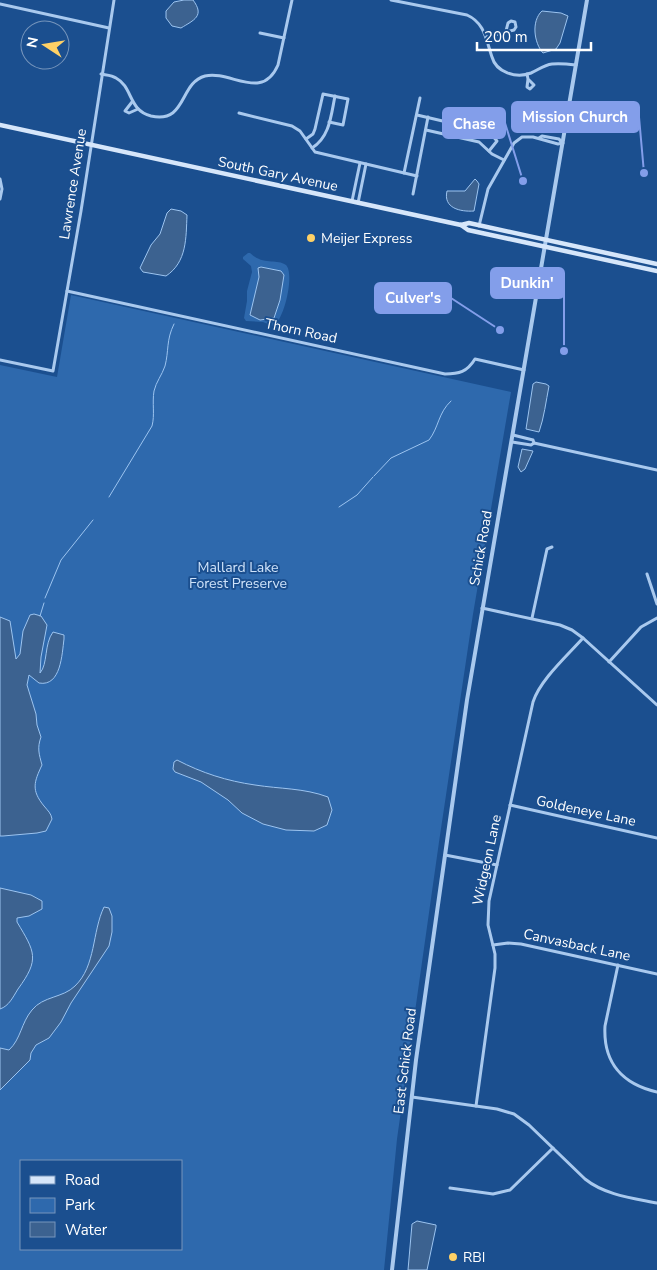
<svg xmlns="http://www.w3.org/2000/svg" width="657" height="1270" font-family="'Nunito Sans',sans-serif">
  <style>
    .green { fill: #2e69ad; fill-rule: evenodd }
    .water { fill: #3c6290; stroke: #9cc4f0 }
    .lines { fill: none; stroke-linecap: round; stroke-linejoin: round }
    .stream { stroke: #9cc4f0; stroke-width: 1 }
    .minor { stroke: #a9c9ee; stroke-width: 3 }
    .tertiary { stroke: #a9c9ee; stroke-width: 4 }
    .secondary { stroke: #d6e6fa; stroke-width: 4.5 }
    .poi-dot { fill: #ffd166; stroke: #1b4f8f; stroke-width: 2 }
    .labels { text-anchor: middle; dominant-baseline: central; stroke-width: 4; stroke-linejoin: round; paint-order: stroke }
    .street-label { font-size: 14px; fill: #fff; stroke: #1b4f8f }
    .poi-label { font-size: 14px; fill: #fff; stroke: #1b4f8f; text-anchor: start }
    .park-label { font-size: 14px; fill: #cfe3fa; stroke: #1b4f8f }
    .leader { fill: none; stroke: #839eea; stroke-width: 2 }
    .callout-dot { fill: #839eea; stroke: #1b4f8f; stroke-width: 2 }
    .callout { fill: #839eea; stroke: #839eea; stroke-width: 2 }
    .callout-label { font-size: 15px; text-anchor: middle; font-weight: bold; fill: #fff }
  </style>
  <rect width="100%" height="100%" fill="#1b4f8f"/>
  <g class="green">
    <path d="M248,253h2c14,13 26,5 36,12 9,9 -2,56 -13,61l-10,-4 -17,-1 -2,-3 3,-17v-10l5,-19 -1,-6 -8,-7v-2z"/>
    <path d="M71,295l440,97 -38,222 -34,228 -42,297 -13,131h-384v-905l57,12zM21,1161h160v88h-160z"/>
  </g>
  <g class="water">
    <path d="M184,0h9c12,16 1,20 -12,28l-9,-2 -6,-8v-7l8,-9z"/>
    <path d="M542,11l19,2 7,3 -8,27 -4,6 -13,4c-9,-10 -12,-32 -1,-42z"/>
    <path d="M475,179l2,2 2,3 -5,27c-14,1 -31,-3 -27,-20h18z"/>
    <path d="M171,209l10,2 6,4c-1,23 0,47 -21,61l-23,-4 -3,-4 11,-23 9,-11 7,-21z"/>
    <polygon points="261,267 281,271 284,275 280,300 274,318 260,320 250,315 259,277 258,268"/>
    <path d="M536,382l10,2 3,2c-3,15 -5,32 -10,46l-13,-3 7,-45z"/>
    <polygon points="522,449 533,451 525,469 521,472 518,467"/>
    <path d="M34,614l7,2 6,9 -6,32 -1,16c8,-9 4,-29 13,-41l11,3v4c-2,15 -3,48 -25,44l-10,-8 -2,10 9,29 1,11 4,12c-4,11 -2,17 1,28 -8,17 -11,25 2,41 4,5 7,7 8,13l-6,12 -9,2 -34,3h-3v-219l10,4 6,38 4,-5 3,-23 7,-16z"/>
    <path d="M177,760c25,13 50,21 78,25 25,4 49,3 73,12l4,13 -5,15 -13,6 -28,-1 -23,-6 -21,-11 -14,-13 -27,-18 -26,-10 -2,-3 1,-7z"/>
    <path d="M0,888l31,7 11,6v8l-13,7 -12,2v4c18,30 23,37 1,67 -5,8 -9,17 -18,20z"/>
    <path d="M104,907l5,1 3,8v16l-3,14 -38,57 -10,19 -12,16 -13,7 -5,8 -1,7 -30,30v-42l9,2c12,-11 12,-27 23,-40 11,-14 31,-12 43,-24 21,-20 17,-54 29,-79z"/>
    <polygon points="417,1221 436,1225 436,1227 427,1270 408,1270 412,1224"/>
  </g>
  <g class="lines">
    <g class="stream">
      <path d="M374,476l17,-18 38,-18c10,-13 9,-27 22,-39"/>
      <path d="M109,497l43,-71c3,-11 0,-23 2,-35 2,-9 8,-16 11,-25 4,-15 1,-26 9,-42"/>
      <polyline points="339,507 357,495 373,477"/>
      <polyline points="45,598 61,560 93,520"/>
      <polyline points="40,616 44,603"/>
    </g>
    <g class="minor">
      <path d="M391,0l76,15c18,8 19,25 25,42 4,15 24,22 39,16 7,-3 13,-8 21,-9 8,-1 16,0 24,1"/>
      <polyline points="0,4 109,28"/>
      <polyline points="260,33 284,38"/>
      <polyline points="487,37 514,30 516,27 515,22 511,21 508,23 506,31"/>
      <path d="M101,74c5,1 11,1 15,4 17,9 12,32 35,38 36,8 28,-33 54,-40 26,-6 57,26 73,-11l14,-65"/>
      <polyline points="527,74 528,79 534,85 530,89 527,87 528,79"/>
      <polyline points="132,102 125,111 129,113 138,109"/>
      <polyline points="239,113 292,126 300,131 315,152 417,176"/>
      <polyline points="417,115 481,130 490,133 497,141 489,151"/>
      <polyline points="426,130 479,142 492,154 504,160"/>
      <polyline points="539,138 542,136 559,139 562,143"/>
      <polyline points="306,139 313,134 315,129 323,94 348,99 343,125 329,122"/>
      <path d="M312,148c18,-11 19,-33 23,-52"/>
      <polyline points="404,173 420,98"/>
      <polyline points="0,179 2,189 0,199"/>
      <polyline points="413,194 428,117"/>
      <polyline points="352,201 360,163"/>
      <polyline points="358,203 366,164"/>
      <polyline points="479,226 488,189 514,143 522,137 533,137 558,144 563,143"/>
      <path d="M67,291l378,83c14,0 22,-2 30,-15l49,11"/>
      <polyline points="0,360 53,371 81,211 114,0"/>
      <polyline points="513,435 533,440 534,443"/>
      <polyline points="512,442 531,445 534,443 657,470"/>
      <polyline points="647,574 657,604"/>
      <polyline points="482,608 560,625 572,630 583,638 657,705"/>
      <polyline points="532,618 547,549 552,547"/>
      <polyline points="609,662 641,627 657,618"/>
      <polyline points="510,805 657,838"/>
      <polyline points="445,855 497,865"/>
      <polyline points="493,945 508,943 521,944 657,974"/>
      <path d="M618,965l-13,61c-2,36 17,58 52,66"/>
      <path d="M412,1097l85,12 17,5 15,11 56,54c20,16 47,19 72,24"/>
      <path d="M476,1106l19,-138v-14l-7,-29 1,-24 44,-199c7,-22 34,-46 50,-64"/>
      <polyline points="450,1188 493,1194 510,1190 553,1148"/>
    </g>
    <polyline class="tertiary" points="392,1270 416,1060 467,700 587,0"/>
    <g class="secondary">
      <polyline points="0,125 461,225 469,223 657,264"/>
      <polyline points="461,225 468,230 657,271"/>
    </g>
  </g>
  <g class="poi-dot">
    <circle cx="311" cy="238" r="5"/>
    <circle cx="453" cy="1257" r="5"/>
  </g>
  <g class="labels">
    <g class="street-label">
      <text transform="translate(278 174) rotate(12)">South Gary Avenue</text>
      <text transform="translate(73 184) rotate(-81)">Lawrence Avenue</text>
      <text transform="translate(301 331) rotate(12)">Thorn Road</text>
      <text transform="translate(481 548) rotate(-80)">Schick Road</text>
      <text transform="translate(586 811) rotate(12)">Goldeneye Lane</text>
      <text transform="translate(487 860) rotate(-78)">Widgeon Lane</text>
      <text transform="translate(577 945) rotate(12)">Canvasback Lane</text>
      <text transform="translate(405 1061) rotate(-83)">East Schick Road</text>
    </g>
    <g class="poi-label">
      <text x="321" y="238">Meijer Express</text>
      <text x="463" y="1257">RBI</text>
    </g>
    <g class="park-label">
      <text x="238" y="567">Mallard Lake<tspan x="238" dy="16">Forest Preserve</tspan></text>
    </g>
  </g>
  <path class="leader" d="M644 173L639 117M523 181L505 123M564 351L564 283M500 330L451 298"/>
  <g class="callout-dot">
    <circle cx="644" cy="173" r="5"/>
    <circle cx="523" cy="181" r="5"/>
    <circle cx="564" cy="351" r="5"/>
    <circle cx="500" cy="330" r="5"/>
  </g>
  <g class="callout">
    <rect x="512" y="102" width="127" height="30" rx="5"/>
    <rect x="443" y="108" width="62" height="30" rx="5"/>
    <rect x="491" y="268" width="73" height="30" rx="5"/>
    <rect x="375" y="283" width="76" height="30" rx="5"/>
  </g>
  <g class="callout-label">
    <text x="575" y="122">Mission Church</text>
    <text x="474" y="129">Chase</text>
    <text x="527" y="288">Dunkin'</text>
    <text x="413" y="303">Culver's</text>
  </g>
  <rect x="20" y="1160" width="162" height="90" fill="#1b4f8f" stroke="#7695bc"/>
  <rect x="30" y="1176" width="25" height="8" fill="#d6e6fa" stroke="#7695bc"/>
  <text x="65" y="1185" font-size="15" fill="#ffffff">Road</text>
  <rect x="30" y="1198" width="25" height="15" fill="#2e69ad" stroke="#7695bc"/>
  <text x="65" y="1210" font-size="15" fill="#ffffff">Park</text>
  <rect x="30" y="1222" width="25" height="15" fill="#3c6290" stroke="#7695bc"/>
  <text x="65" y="1235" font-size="15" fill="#ffffff">Water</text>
  <g transform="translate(45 45) rotate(282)"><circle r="24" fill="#1b4f8f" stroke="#7695bc"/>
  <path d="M0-4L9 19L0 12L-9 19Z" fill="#ffd166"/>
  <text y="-8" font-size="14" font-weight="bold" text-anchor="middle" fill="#ffffff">N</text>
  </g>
  <path d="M477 42v8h114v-8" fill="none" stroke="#ffffff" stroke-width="2.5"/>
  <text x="484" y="42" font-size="15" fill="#ffffff" stroke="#1b4f8f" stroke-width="4" paint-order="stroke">200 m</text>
</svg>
